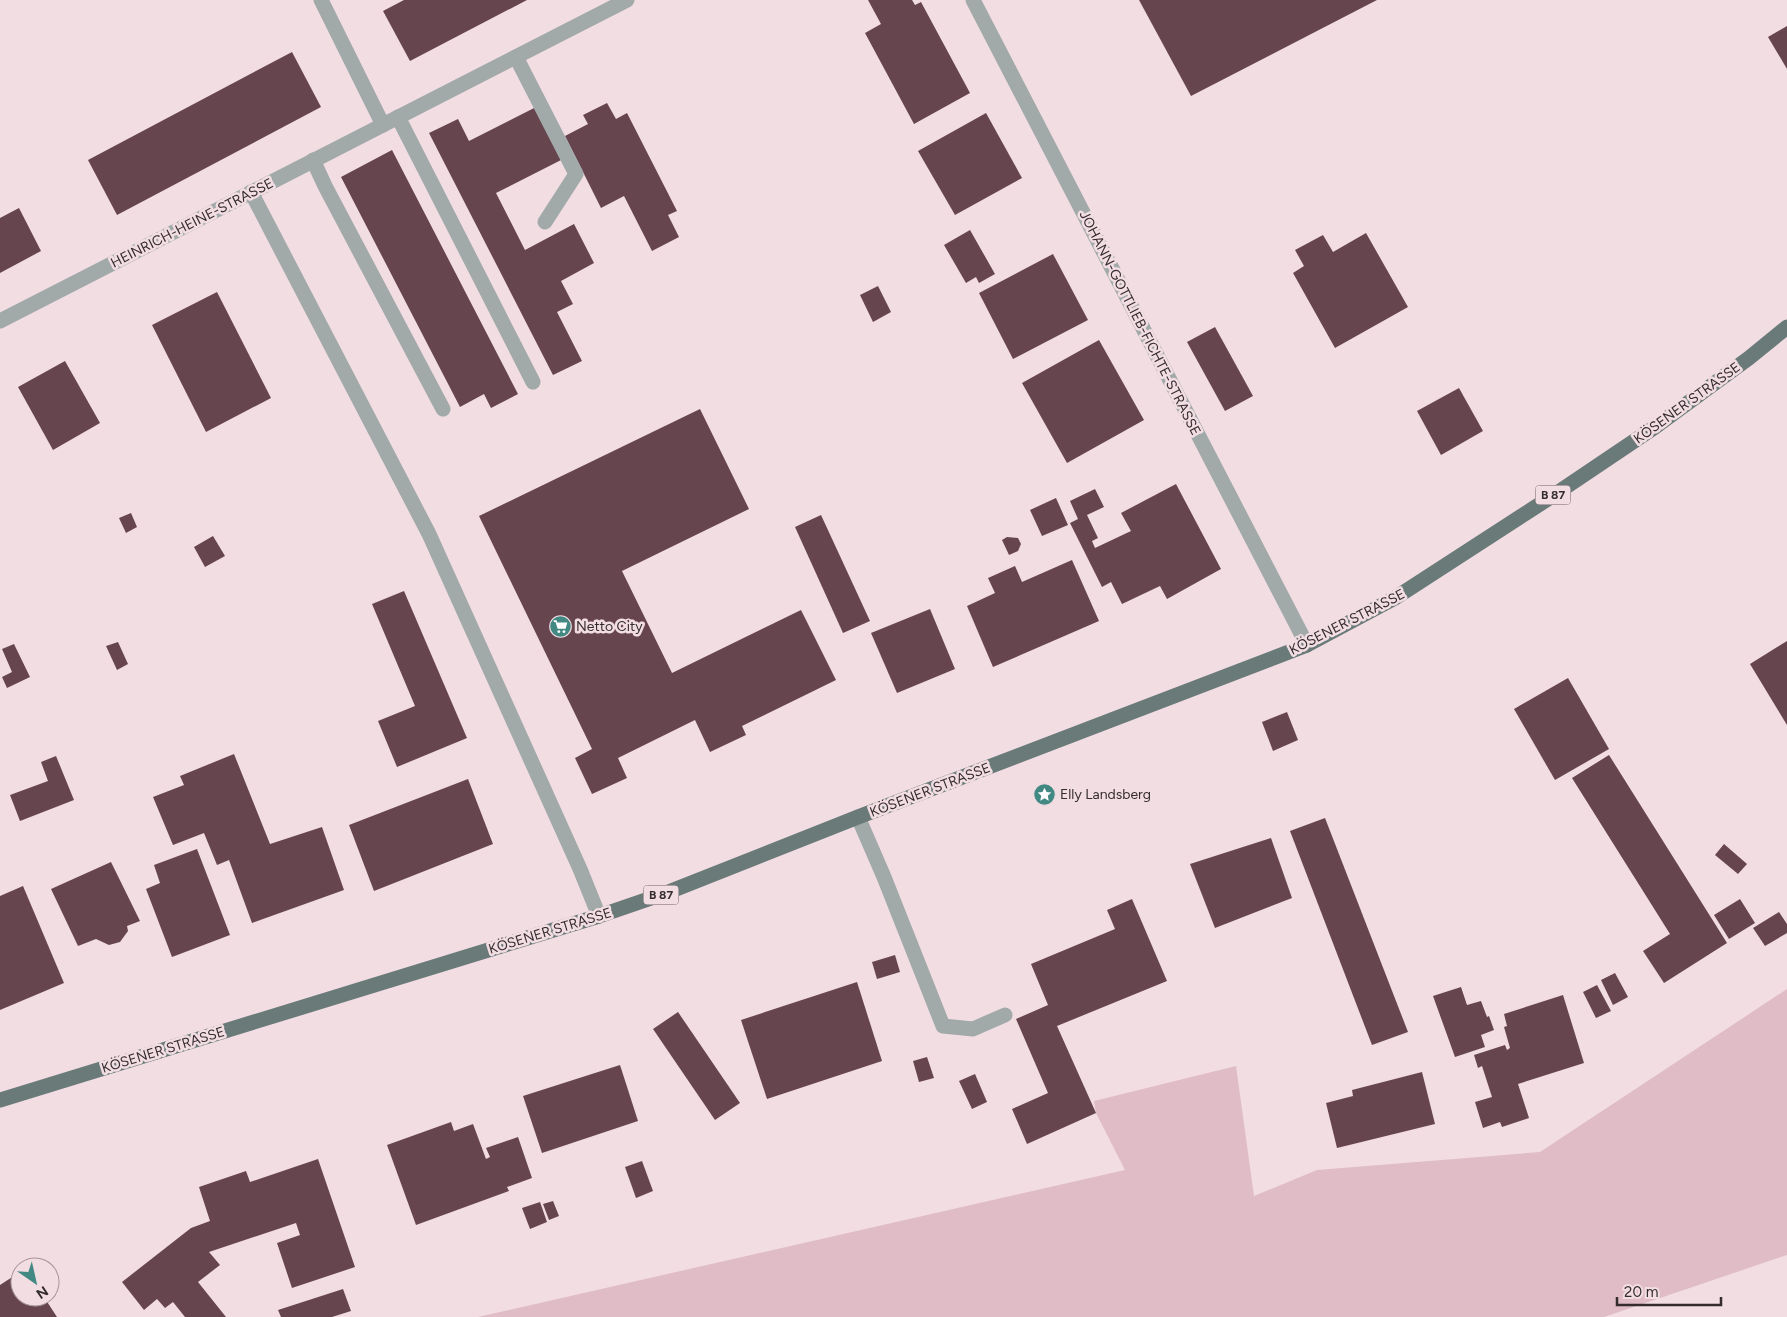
<svg xmlns="http://www.w3.org/2000/svg" width="1787" height="1317" font-family="Figtree,sans-serif">
  <style>
    .green { fill: #dfbcc6 }
    .building { fill: #67454f }
    .lines { fill: none; stroke-linecap: round; stroke-linejoin: round }
    .service { stroke: #a1aaa9; stroke-width: 15 }
    .minor { stroke: #a1aaa9; stroke-width: 15 }
    .primary { stroke: #697a78; stroke-width: 15 }
    .labels { text-anchor: middle; dominant-baseline: central; stroke-width: 5; stroke-linejoin: round; paint-order: stroke }
    .shield { fill: #f2dde3; stroke: #6d6165; stroke-width: 1 }
    .shield-label { font-size: 12px; font-weight: bold; fill: #342c2f }
    .street-label { font-size: 14px; fill: #342c2f; stroke: #f2dde3 }
    .poi-label { font-size: 14px; fill: #342c2f; stroke: #f2dde3; text-anchor: start }
  </style>
  <rect width="100%" height="100%" fill="#f2dde3"/>
  <polygon class="green" points="1787,989 1787,1255 1604,1317 478,1317 1125,1170 1096,1113 1094,1101 1236,1066 1254,1196 1317,1170 1540,1152"/>
  <g class="building">
    <polygon points="404,0 527,0 410,61 383,11"/>
    <polygon points="868,0 912,0 915,5 921,2 970,93 914,124 865,33 881,24"/>
    <polygon points="1139,0 1377,0 1191,96"/>
    <polygon points="1787,26 1787,69 1768,37"/>
    <polygon points="292,52 321,107 117,215 88,160"/>
    <polygon points="607,103 616,119 627,113 677,211 668,215 679,237 652,251 624,196 601,208 565,136 588,124 583,115"/>
    <polygon points="538,106 565,158 496,193 525,250 574,224 594,263 561,281 573,304 557,312 582,361 553,375 429,133 458,119 469,141"/>
    <polygon points="986,113 1022,178 955,215 918,151"/>
    <polygon points="392,150 518,394 491,408 484,394 460,407 341,177"/>
    <polygon points="19,208 41,251 0,273 0,218"/>
    <polygon points="970,230 995,274 979,283 976,277 966,283 944,245"/>
    <polygon points="1366,233 1408,307 1335,348 1293,273 1304,266 1295,250 1323,235 1333,252"/>
    <polygon points="1053,254 1088,320 1013,359 979,293"/>
    <polygon points="878,286 891,312 873,322 860,295"/>
    <polygon points="217,292 271,398 206,432 152,325"/>
    <polygon points="1215,327 1253,396 1225,411 1187,342"/>
    <polygon points="1099,340 1144,420 1067,463 1022,383"/>
    <polygon points="65,361 100,423 53,450 18,387"/>
    <polygon points="1459,388 1483,431 1441,455 1417,411"/>
    <polygon points="700,409 749,509 622,571 672,673 801,610 836,680 742,726 746,735 710,752 695,720 618,758 627,778 592,794 575,758 592,749 479,516"/>
    <polygon points="1176,484 1221,569 1167,599 1160,586 1122,604 1111,582 1102,587 1070,523 1078,519 1070,501 1095,489 1104,507 1087,515 1098,538 1092,541 1095,548 1131,531 1121,513"/>
    <polygon points="1056,498 1068,525 1042,536 1030,510"/>
    <polygon points="131,513 137,527 126,533 119,518"/>
    <polygon points="821,515 870,621 843,633 795,527"/>
    <polygon points="213,536 225,556 205,567 194,547"/>
    <polygon points="1007,537 1018,538 1021,544 1018,551 1009,555 1002,540"/>
    <polygon points="1072,560 1099,621 993,667 967,606 995,593 988,578 1015,566 1022,582"/>
    <polygon points="404,591 467,738 397,767 378,721 415,706 372,604"/>
    <polygon points="930,609 955,669 897,693 871,633"/>
    <polygon points="1787,641 1787,725 1750,664"/>
    <polygon points="118,642 128,664 117,670 106,646"/>
    <polygon points="14,644 30,677 7,688 2,677 12,672 2,649"/>
    <polygon points="1568,678 1609,749 1555,780 1514,709"/>
    <polygon points="1287,712 1298,740 1273,751 1262,722"/>
    <polygon points="234,754 270,844 322,827 344,890 252,923 229,860 217,865 204,833 173,845 153,797 184,785 180,776"/>
    <polygon points="1609,755 1727,943 1664,983 1643,951 1670,934 1572,778"/>
    <polygon points="56,756 74,800 20,821 10,795 48,781 41,762"/>
    <polygon points="468,779 493,844 374,891 349,825"/>
    <polygon points="1325,818 1408,1032 1372,1045 1290,831"/>
    <polygon points="1271,838 1292,898 1215,928 1190,864"/>
    <polygon points="1724,844 1747,864 1738,874 1715,855"/>
    <polygon points="197,849 230,935 172,957 146,889 160,883 154,865"/>
    <polygon points="111,862 140,921 127,926 128,931 120,942 109,945 96,939 78,946 51,889"/>
    <polygon points="23,886 64,983 0,1010 0,896"/>
    <polygon points="1132,899 1167,981 1057,1026 1096,1113 1027,1144 1012,1109 1048,1093 1016,1019 1048,1005 1031,964 1115,929 1107,910"/>
    <polygon points="1740,899 1755,923 1729,939 1714,915"/>
    <polygon points="1779,912 1787,924 1787,933 1765,946 1753,928"/>
    <polygon points="895,955 900,972 877,979 872,962"/>
    <polygon points="1615,973 1628,997 1613,1005 1601,980"/>
    <polygon points="857,982 882,1061 767,1099 741,1020"/>
    <polygon points="1597,985 1611,1011 1596,1018 1583,992"/>
    <polygon points="1461,987 1467,1005 1481,1001 1487,1017 1489,1016 1494,1030 1481,1035 1485,1047 1455,1057 1433,996"/>
    <polygon points="1563,995 1584,1063 1518,1084 1529,1118 1502,1127 1500,1122 1483,1128 1475,1102 1492,1097 1482,1066 1478,1068 1474,1055 1505,1045 1507,1050 1510,1048 1504,1027 1507,1026 1504,1014"/>
    <polygon points="678,1012 740,1103 715,1120 653,1029"/>
    <polygon points="927,1057 934,1078 919,1082 913,1061"/>
    <polygon points="620,1065 638,1121 542,1153 523,1096"/>
    <polygon points="1422,1072 1435,1124 1337,1148 1326,1103 1353,1096 1352,1090"/>
    <polygon points="975,1074 987,1102 972,1109 959,1081"/>
    <polygon points="451,1122 454,1131 473,1124 486,1159 490,1157 486,1148 518,1137 532,1178 507,1187 509,1191 416,1225 387,1145"/>
    <polygon points="318,1159 355,1267 292,1288 277,1243 300,1235 296,1223 209,1252 220,1265 198,1282 226,1317 185,1317 173,1302 165,1308 157,1299 144,1310 122,1282 191,1228 210,1221 199,1187 246,1171 250,1182"/>
    <polygon points="642,1161 653,1191 636,1198 625,1167"/>
    <polygon points="553,1201 559,1216 549,1220 543,1204"/>
    <polygon points="540,1202 547,1222 530,1229 522,1208"/>
    <polygon points="20,1272 20,1297 44,1297 57,1317 0,1317 0,1285"/>
    <polygon points="343,1289 351,1311 332,1317 281,1317 278,1310"/>
  </g>
  <g class="lines">
    <g class="service">
      <polyline points="516,57 576,174 545,222"/>
      <polyline points="398,117 533,382"/>
      <polyline points="313,160 325,186 443,409"/>
      <polyline points="251,192 429,534 580,869 599,916"/>
      <polyline points="858,817 884,877 943,1026 973,1029 1005,1015"/>
    </g>
    <g class="minor">
      <polyline points="321,0 383,125"/>
      <polyline points="973,0 1307,645"/>
      <polyline points="0,321 627,0"/>
    </g>
    <polyline class="primary" points="0,1100 599,916 666,893 858,817 1307,645 1395,598 1557,493 1655,427 1749,358 1787,327"/>
  </g>
  <defs>
    <symbol id="supermarket-disc" viewBox="-11 -11 22 22"><circle r="9.5" fill="#438983" stroke="#f2dde3"/><path d="M-6-5.5h2.5l.6 2H6L4.5 2H-2.5L-4.4-4H-6ZM-1.5 3.2a1.3 1.3 0 1 0 .1 0ZM3 3.2a1.3 1.3 0 1 0 .1 0Z" fill="#fff"/></symbol>
    <symbol id="sight-disc" viewBox="-11 -11 22 22"><circle r="9.5" fill="#438983" stroke="#f2dde3"/><path d="M0-6L1.8-2.2L6-1.7L2.9 1.2L3.7 5.4L0 3.3L-3.7 5.4L-2.9 1.2L-6-1.7L-1.8-2.2Z" fill="#fff"/></symbol>
  </defs>
  <g fill-rule="evenodd">
    <use href="#supermarket-disc" x="548" y="614" width="25" height="25"/>
    <use href="#sight-disc" x="1032" y="782" width="25" height="25"/>
  </g>
  <g class="labels">
    <g class="shield">
      <rect x="1535.5" y="485.5" width="35" height="19" rx="4"/>
      <rect x="643.5" y="885.5" width="35" height="19" rx="4"/>
    </g>
    <g class="shield-label">
      <text x="1553" y="495">B 87</text>
      <text x="661" y="895">B 87</text>
    </g>
    <g class="street-label">
      <text transform="translate(192 223) rotate(-27)">HEINRICH-HEINE-STRASSE</text>
      <text transform="translate(1140 323) rotate(63)">JOHANN-GOTTLIEB-FICHTE-STRASSE</text>
      <text transform="translate(1687 403) rotate(-36)">KÖSENER STRASSE</text>
      <text transform="translate(1347 622) rotate(-27)">KÖSENER STRASSE</text>
      <text transform="translate(930 790) rotate(-21)">KÖSENER STRASSE</text>
      <text transform="translate(550 931) rotate(-17)">KÖSENER STRASSE</text>
      <text transform="translate(163 1050) rotate(-17)">KÖSENER STRASSE</text>
    </g>
    <g class="poi-label">
      <text x="576" y="626">Netto City</text>
      <text x="1060" y="794">Elly Landsberg</text>
    </g>
  </g>
  <g transform="translate(35 1282) rotate(146)"><circle r="24" fill="#f2dde3" stroke="#a6969b"/>
  <path d="M0-4L9 19L0 12L-9 19Z" fill="#438983"/>
  <text y="-8" font-size="14" font-weight="bold" text-anchor="middle" fill="#342c2f">N</text>
  </g>
  <path d="M1617 1297v8h104v-8" fill="none" stroke="#342c2f" stroke-width="2.5"/>
  <text x="1624" y="1297" font-size="15" fill="#342c2f" stroke="#f2dde3" stroke-width="4" paint-order="stroke">20 m</text>
</svg>
